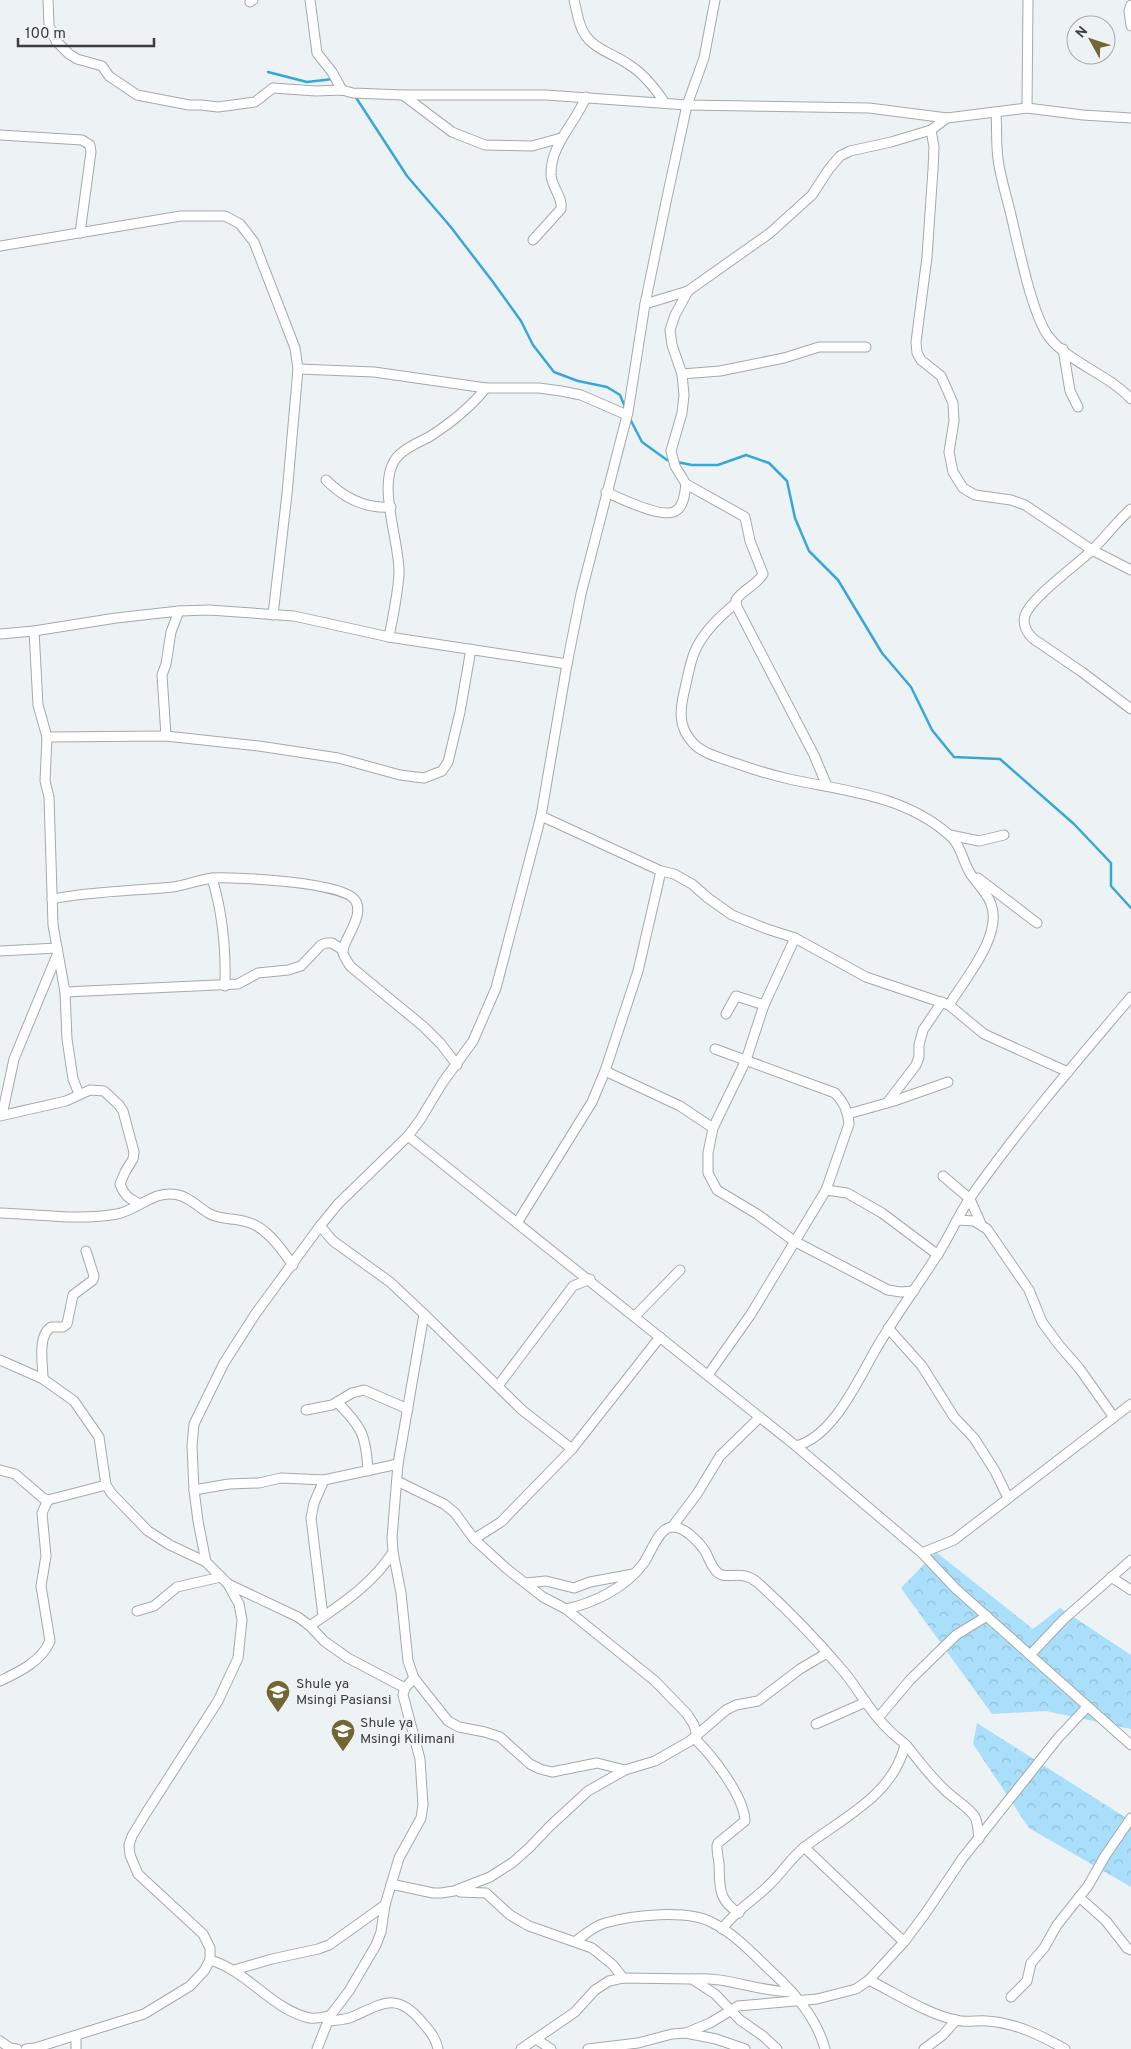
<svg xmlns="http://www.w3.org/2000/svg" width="1131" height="2049" font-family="Overpass,sans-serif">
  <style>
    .forest { fill: url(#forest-crowns) }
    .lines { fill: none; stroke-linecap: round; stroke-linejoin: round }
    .stream { stroke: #38a7d7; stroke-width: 2.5 }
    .street-casing { stroke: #a4a9ab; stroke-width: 11 }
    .street { stroke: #fff; stroke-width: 9 }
    .labels { text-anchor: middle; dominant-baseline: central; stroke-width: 4; stroke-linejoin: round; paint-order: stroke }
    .poi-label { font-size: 14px; fill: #3b3d3e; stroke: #edf3f5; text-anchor: start }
  </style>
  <defs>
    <pattern id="forest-crowns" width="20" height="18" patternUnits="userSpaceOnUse" patternTransform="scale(1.25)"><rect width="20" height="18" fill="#a9dffb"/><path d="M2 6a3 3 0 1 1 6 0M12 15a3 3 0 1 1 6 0" fill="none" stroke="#92c0d8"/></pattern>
  </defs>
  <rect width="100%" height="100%" fill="#edf3f5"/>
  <g class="forest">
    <polygon points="936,1552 1033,1629 1060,1608 1131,1655 1131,1729 1046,1711 992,1714 901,1588"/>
    <polygon points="977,1723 1131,1821 1131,1887 1029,1828 973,1744"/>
  </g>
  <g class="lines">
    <g class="stream">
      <polyline points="268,72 307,82 333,79"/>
      <polyline points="355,96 407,176 450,226 493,282 521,321 533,345 554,372 578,381 607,387 620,395 625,407"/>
      <polyline points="629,417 642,442 667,460 672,461"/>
      <polyline points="677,462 692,465 718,465 746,455 769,463 787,481 795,518 809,551 838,580 882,653 911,687 932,730 954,757 1000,759 1074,824 1111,863 1111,886 1131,908"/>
    </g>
    <defs>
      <g id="street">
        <polyline points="48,0 49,26 56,41 69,54 77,59 102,66 109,76 137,95 189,105 201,105 218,107 255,102 273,88 316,91 342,90 353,93 403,95 546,95 687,105 869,108 947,118 1027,108 1083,115 1131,118"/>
        <polyline points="310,0 317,53 332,72 342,90"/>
        <path d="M574,0c3,11 4,24 10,33 9,16 30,21 44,31 15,9 27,24 37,39"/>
        <polyline points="250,2 253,0"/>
        <polyline points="1131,5 1129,11 1131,26"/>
        <polyline points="403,95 452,132 485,145 532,146 561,138"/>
        <polyline points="1027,108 1028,0"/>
        <path d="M996,113c1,15 0,31 2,46 2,16 7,32 11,48 8,31 22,107 40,130 19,25 59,37 82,62"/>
        <polyline points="931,130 934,147 933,169 927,257 916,342 917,353 921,360 941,376 953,403 954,421 949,452 953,472 963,488 975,495 1011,500 1025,505 1092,550 1131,570"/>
        <polyline points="0,135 82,140 90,145 91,152 80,233"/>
        <path d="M533,240l28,-31c2,-12 -9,-21 -10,-34 -1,-30 24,-51 35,-78"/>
        <polyline points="0,246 181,216 225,216 240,224 254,242 295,348 298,369 287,494 273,615"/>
        <path d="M688,291l-13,24 -5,15 2,15 10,29 2,21 -2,18 -11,38 4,15 11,18 59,33 5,24 13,33c-7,12 -20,15 -27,26l1,7 77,148 13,31"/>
        <polyline points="645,304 688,291 770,233 812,195 829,169 840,156 850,151 891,142 931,130 947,118"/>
        <polyline points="1063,349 1070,391 1078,407"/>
        <polyline points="298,369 374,372 486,388 539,388 561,391 581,395 627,415"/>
        <polyline points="682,374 720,371 784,358 819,347 866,347"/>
        <path d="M326,480c18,18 39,29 65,27"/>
        <path d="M606,492c14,6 59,29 71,18 7,-5 8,-18 9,-26"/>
        <path d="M1131,509c-15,13 -26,29 -40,42 -17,16 -55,43 -65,62 -5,10 1,21 9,27l47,32 49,37"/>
        <path d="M736,603c-16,13 -33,29 -41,48 -5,11 -7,25 -10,37 -5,21 -8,39 9,56 10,10 27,14 41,19 17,6 36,12 54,16 56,12 114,16 159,55 13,10 14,26 22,39 6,10 17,19 21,31 12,31 -26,75 -42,101"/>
        <polyline points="34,631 38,705 47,737 45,781 49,797 53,925 65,992 67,1039 73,1079 79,1094"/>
        <polyline points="0,634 34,631 116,618 179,611 209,610 294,616 389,637 567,664"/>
        <path d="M389,637c4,-21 9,-43 10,-64 1,-32 -25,-94 0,-118 8,-8 20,-13 30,-18 22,-14 40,-28 57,-49"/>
        <polyline points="166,736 162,675 166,664 171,632 179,611"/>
        <polyline points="47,737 166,736 259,746 338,758 400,775 424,778 442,771 448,762 460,712 471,649"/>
        <polyline points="541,816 661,871 674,874 692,884 708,898 732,915 767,929 795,938 866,977 949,1005 984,1034 1068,1072"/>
        <polyline points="950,835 979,841 1004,835"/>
        <path d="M212,878c11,36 14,71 13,108"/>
        <polyline points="978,878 1037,923"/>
        <path d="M52,899c40,-8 81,-8 121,-12 14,-2 27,-8 41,-9 24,-1 129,4 141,22 11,16 -14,42 -12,53 1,4 5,9 7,13l74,61 17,17 16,21"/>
        <polyline points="795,938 764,1005 746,1060 713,1128 708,1153 708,1173 717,1190 757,1214 794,1241 888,1290 901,1292 914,1291"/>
        <polyline points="0,951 57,948"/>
        <polyline points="65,992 238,984 258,973 288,970 301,966 321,945 326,943 332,943 343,950"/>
        <polyline points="726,1014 736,996 764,1005"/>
        <path d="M715,1049l120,44c9,10 13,18 14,31l-23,66"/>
        <polyline points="605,1071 680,1106 713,1128"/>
        <polyline points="887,1103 916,1065 919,1057 919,1045 923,1030 942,1002"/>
        <polyline points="848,1114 894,1101 948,1082"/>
        <polyline points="2,1115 14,1059 57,955"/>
        <path d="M0,1116l66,-15 24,-11 14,1 15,14 4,6 11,41 -1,7 -8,13 -5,12c4,11 9,15 20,20"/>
        <polyline points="408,1136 796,1446 922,1553 955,1588 1131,1745"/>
        <polyline points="943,1176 970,1199 981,1224"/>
        <path d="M0,1213c39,1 78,8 117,1 21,-4 38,-25 61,-19 12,2 22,14 32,19 12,6 24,4 37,8 20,5 35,28 46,43"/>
        <polyline points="957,1220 974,1221 987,1229 1029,1290 1042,1322 1059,1345 1079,1368 1113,1416"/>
        <polyline points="517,1223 592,1102 605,1071 638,971 661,871"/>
        <polyline points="320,1226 333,1241 390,1282 424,1314 398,1464 392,1538 393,1552 401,1593 408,1661 414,1678 448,1721 459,1727 485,1732 500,1737 530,1764 540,1769 552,1772 597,1763 625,1770"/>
        <polyline points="424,1314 522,1410 572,1449"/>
        <polyline points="635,1316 680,1270"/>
        <polyline points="888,1328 922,1366 954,1417 974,1438 995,1471 1008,1498"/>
        <polyline points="0,1360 43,1379 74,1401 99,1437 106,1485 112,1494 148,1531 170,1545 206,1562"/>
        <polyline points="708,1375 751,1314 826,1190 847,1193 882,1213 938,1255"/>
        <path d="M43,1379c0,-15 -6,-43 8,-52h12l4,-3 6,-29 20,-15 1,-4 -8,-25"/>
        <polyline points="498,1386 573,1286 590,1279"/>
        <path d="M337,1402c25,25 29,33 31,69"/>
        <polyline points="306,1410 332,1405 352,1393 364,1390 408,1409"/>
        <path d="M796,1446c37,-9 62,-66 80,-97 18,-31 40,-61 60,-92 13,-19 21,-40 34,-59 49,-70 106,-136 161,-201"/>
        <polyline points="0,1470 15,1474 43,1498 48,1500 106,1485"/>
        <polyline points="397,1481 444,1504 455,1513 474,1539 507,1569 543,1597 566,1609 655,1681 687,1714 694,1725 697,1736"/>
        <polyline points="194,1490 229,1484 259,1483 281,1478 324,1480 398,1464"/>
        <polyline points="672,1527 697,1494 720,1456 760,1417"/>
        <polyline points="474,1539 501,1522 572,1449 660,1337"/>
        <polyline points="922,1553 954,1540 1131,1404"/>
        <polyline points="1111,1577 1131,1590"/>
        <polyline points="526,1583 546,1581 574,1588 590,1582 633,1574"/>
        <polyline points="228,1584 298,1617 310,1626 324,1641 348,1658 405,1688"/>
        <path d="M566,1609c28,-6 59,-21 77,-45 7,-9 16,-37 29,-37 12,-1 27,15 33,24 4,7 6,16 13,22 9,7 23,-4 39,9 30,27 60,58 87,90 15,18 26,40 43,56 6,7 14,12 20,18 12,15 23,30 37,43 8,9 24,17 31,28 3,6 3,15 4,22"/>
        <polyline points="137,1611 154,1606 177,1587 221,1577"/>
        <polyline points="323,1616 311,1518 314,1503 324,1480"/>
        <path d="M310,1626c30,-21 63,-42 83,-74"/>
        <polyline points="1030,1655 1063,1620 1131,1560"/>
        <path d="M0,1681c19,-9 42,-20 50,-40l-9,-55 5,-30 -4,-43 6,-13"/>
        <polyline points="878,1718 910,1680 956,1635 987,1616"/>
        <polyline points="816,1724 866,1702"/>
        <path d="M694,1738c18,17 50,58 51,83l-27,22 -1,3c0,6 1,11 2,17 1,22 -2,37 20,50"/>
        <polyline points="804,1847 904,1942"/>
        <polyline points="391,1884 433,1893 441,1893 454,1891 490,1877 512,1863 529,1848 550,1826 588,1791 625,1770 655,1761 690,1741 726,1710 736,1705 758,1701 800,1669 827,1653"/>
        <polyline points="460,1892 486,1893 510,1915 529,1926 592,1948 613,1965 623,1978"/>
        <polyline points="1079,1897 1106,1921 1127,1948 1131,1950"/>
        <path d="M722,1929c12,-17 32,-29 47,-44 13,-12 23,-29 37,-39 38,-29 87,-51 99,-101"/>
        <path d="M576,1941c8,-6 18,-15 29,-18 27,-8 83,-14 108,0 22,11 41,32 59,49 23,21 45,47 53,77"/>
        <path d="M210,1960c38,11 62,50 100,58 6,1 13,-1 20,-2"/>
        <polyline points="234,1970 272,1959 318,1949 329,1945 385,1905"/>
        <path d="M692,1979c34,-3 67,13 100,13"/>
        <path d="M869,1980c26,13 60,35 87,40 10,3 21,0 31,1 29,2 53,14 78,28"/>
        <polyline points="1011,1997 1027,1981 1031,1963 1044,1948 1057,1925 1088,1886 1105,1856 1131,1818"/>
        <path d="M328,2021c8,-1 19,-1 26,-5 31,-14 44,-23 68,6 7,8 14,16 16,27"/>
        <polyline points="686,2033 710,2023 738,2006 817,1999 856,1989 869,1980 904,1942 925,1914 962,1859 1058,1738 1087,1707"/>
        <polyline points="536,2039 551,2049"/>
        <polyline points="0,2041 10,2048 17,2049"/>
        <polyline points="26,2049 35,2048 144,2014 190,1986 204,1971 210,1960 210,1948 203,1934 138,1874 130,1855 129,1845 132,1836 146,1813 218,1701 238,1658 242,1620 239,1604 228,1584 206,1562 198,1521 194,1490 192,1446 194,1424 224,1363 256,1313 320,1226 338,1204 408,1136 420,1120 443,1082 473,1041 496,988 541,816 567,664 581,594 628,412 645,304 666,202 687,105 704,58 715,0"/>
        <polyline points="76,2049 76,2036"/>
        <polyline points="317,2049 330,2016 349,1991 376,1945 381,1932 385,1905 399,1858 421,1818 423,1805 420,1759 403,1695 405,1688 414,1678"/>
        <polyline points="521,2049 575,2012 595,1990 609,1981 623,1978 692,1979 715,1994 740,2020 763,2036 777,2049"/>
        <polyline points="588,2049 638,2043 672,2034 686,2033 716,2039 745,2049"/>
        <polyline points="924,2049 943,2035 956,2020"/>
      </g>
    </defs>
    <use href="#street" class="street-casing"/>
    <use href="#street" class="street"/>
  </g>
  <defs>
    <symbol id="school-pin" viewBox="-11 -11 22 30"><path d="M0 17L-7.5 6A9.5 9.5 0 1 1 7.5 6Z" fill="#726633" stroke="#edf3f5"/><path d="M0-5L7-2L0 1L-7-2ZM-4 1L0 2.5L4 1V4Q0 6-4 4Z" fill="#fff"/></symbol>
  </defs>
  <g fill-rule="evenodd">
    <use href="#school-pin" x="264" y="1678" width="28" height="38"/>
    <use href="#school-pin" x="329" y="1717" width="28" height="38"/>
  </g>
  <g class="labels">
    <g class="poi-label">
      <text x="296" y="1684">Shule ya<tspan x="296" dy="16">Msingi Pasiansi</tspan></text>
      <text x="360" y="1723">Shule ya<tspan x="360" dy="16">Msingi Kilimani</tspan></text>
    </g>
  </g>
  <g transform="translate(1091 40) rotate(310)"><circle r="24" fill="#edf3f5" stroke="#a6aaac"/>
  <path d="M0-4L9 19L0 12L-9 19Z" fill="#726633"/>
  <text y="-8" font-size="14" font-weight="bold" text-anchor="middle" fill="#3b3d3e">N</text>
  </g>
  <path d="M18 38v8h136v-8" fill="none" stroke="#3b3d3e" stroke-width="2.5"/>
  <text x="25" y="38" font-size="15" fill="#3b3d3e" stroke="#edf3f5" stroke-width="4" paint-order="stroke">100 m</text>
</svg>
